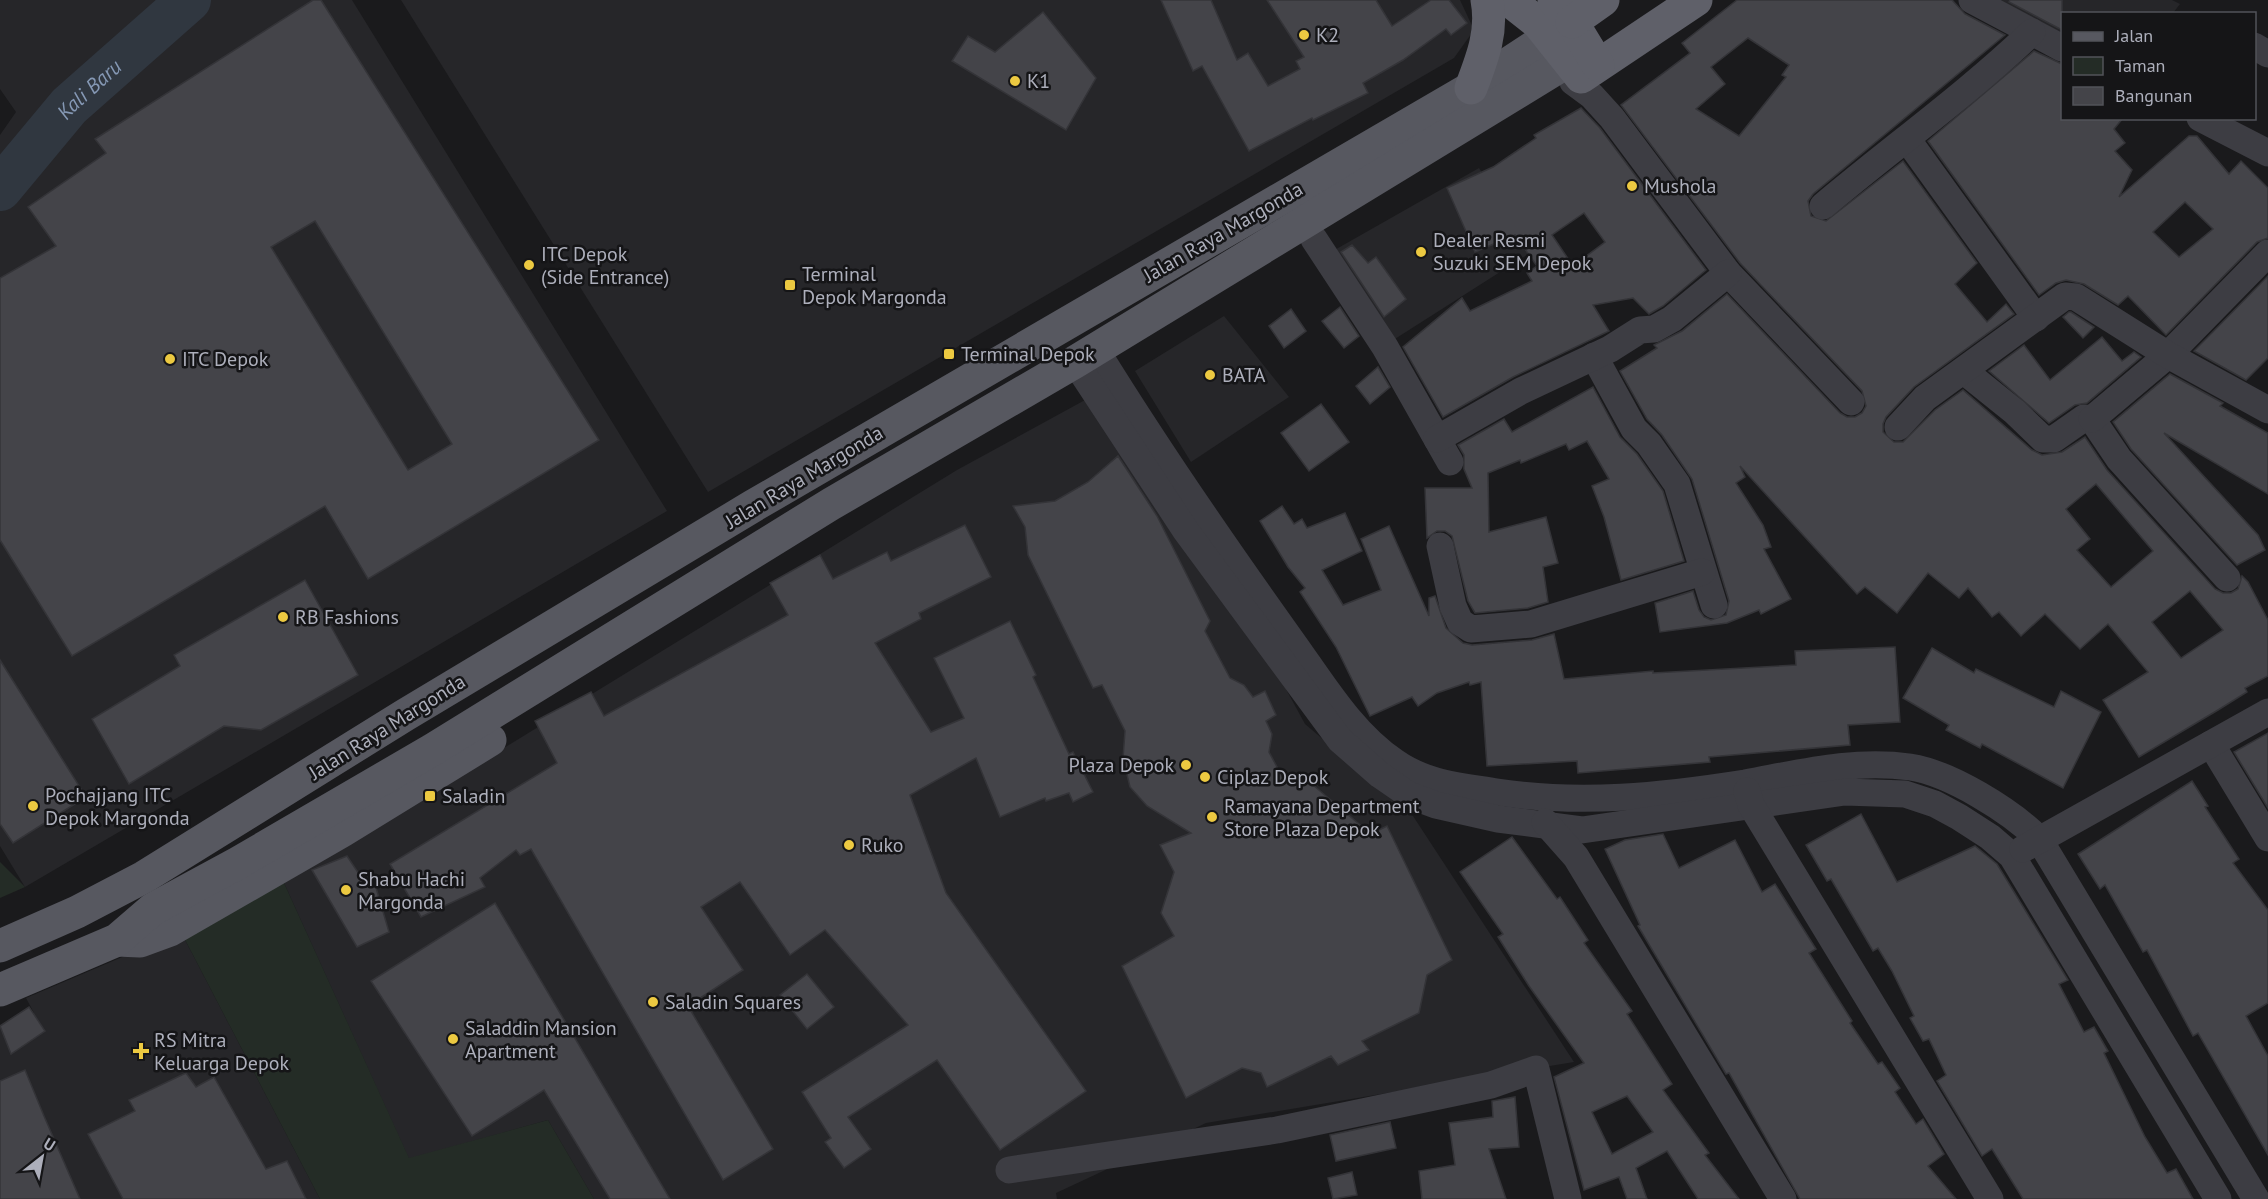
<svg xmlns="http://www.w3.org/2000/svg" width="2268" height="1199" font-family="'PT Sans',sans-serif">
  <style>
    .built { fill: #262629 }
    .green { fill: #242c26 }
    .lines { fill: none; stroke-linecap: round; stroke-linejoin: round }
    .river { stroke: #303740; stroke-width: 44 }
    .building { fill: #444449; stroke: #343438; stroke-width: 1.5; fill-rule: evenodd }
    .minor { stroke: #3d3d43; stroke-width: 27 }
    .primary { stroke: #575860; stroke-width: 33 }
    .trunk { stroke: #5f6069; stroke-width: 33 }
    .poi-dot { fill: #ecc941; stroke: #151517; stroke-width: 2 }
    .labels { text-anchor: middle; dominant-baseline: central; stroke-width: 5; stroke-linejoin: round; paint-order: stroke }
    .poi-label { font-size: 20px; fill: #adafbb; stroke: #151517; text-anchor: start }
    .street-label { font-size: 20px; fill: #adafbb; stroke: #151517 }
    .water-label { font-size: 21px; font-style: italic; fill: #8598b4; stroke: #151517 }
  </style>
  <rect width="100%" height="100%" fill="#1a1a1c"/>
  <g class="built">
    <polygon points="0,0 352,0 667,511 25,887 0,846 0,135 16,112 0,89"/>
    <polygon points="401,0 1460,0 1474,30 1454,58 708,492"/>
    <polygon points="1998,0 2172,0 2180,4 2173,13 2062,14 2062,33"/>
    <polygon points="1479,168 1533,251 1387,344 1324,256"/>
    <polygon points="1224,316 1289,397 1191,462 1135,371"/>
    <polygon points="1096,394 1218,564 1305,724 1413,816 1574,1062 1206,1123 1056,1193 1057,1199 594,1199 548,1120 409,1159 284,883 957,470"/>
    <polygon points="181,932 320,1199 0,1199 0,1027 34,1013 26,998"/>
  </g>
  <g class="green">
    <polygon points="0,862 25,887 0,898"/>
    <polygon points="284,883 409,1158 548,1120 594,1199 320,1199 181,932"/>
  </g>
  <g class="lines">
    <path class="river" id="s1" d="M0,189l69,-83 120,-106"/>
  </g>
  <g class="building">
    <path d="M313,0h8l278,440 -231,139 -43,-73 -253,150 -72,-116v-262l56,-32 -28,-39 78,-54 -11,-14zM315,221l137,223 -44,26 -137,-223z"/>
    <polygon points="1161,0 1211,0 1237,60 1248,53 1268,86 1300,69 1296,61 1304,57 1267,0 1376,0 1392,26 1431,0 1449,0 1467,23 1451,35 1446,29 1403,60 1363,83 1368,93 1313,120 1312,118 1249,151 1202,66 1193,71"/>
    <path d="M1737,0h215l13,14 40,21 -192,159 -5,7 3,15 15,5 77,-60 74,102 -22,21 32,38 19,-18 8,10 -100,73 -28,30 -3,7v8l11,10h9l32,-32 28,-20 69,60 10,5 20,-3 23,-15 22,33 108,119 8,4h8l7,-4 4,-13 6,6 20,38v56l-23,12 2,4 -29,18 -79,47 -36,-57 45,-28 -40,-48 -28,25 -35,-35 -24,22 -22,-24 -7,5 -24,-29 -9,10 -31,-25 -31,40 -32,-26 -8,7 -117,-128 5,11 -9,6 27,42 8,22 -7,2 27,50 -30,15 -2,-4 -32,13 -67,9 -5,-29 38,-12 6,19 5,7 7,3 15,-5 3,-14 -37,-122 -30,-44 -15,-16 -27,-48 37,-23 -3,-3 28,-14 45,-37 113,119 7,4h8l7,-4 4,-7 -4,-15 -122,-128 -119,-158 69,-52 -8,-10zM1748,38l41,27 -7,10 4,2 -47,59 -43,-27 29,-25 -14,-17zM2096,484l57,67 -42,36 -34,-37 13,-11 -24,-30zM2190,591l33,39 -42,28 -29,-36z"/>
    <polygon points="2010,0 2062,0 2062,30 2009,2"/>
    <polygon points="1043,12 1096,78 1066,130 952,61 968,36 995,52"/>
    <path d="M2034,51l28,13v54h61l-9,11 11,14 -10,8 17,19 -13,27 70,-61h8l32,38 12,-13 27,27v50l-11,4 -91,93 -38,-39 -10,9 -34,-21 -18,-4 -10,3 -17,12 -111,-154zM2185,202l28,27 -34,28 -26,-25z"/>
    <path d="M1581,108l19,20 106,142 -43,36 -14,8 -16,-16 -40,7 16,26 -96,46 -70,40 -40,-70 59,-49 8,13 62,-30 -5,-8 10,-7 -22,-31 -40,17 -28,-64 46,-21 43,-29 -2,-3zM1584,213l21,29 -32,24 -21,-31z"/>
    <polygon points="1352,245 1368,263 1376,257 1406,299 1384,317 1341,252"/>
    <polygon points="2268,276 2268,358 2246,380 2194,351"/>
    <polygon points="1340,307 1359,336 1344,348 1322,321"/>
    <polygon points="1291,309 1306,331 1284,348 1269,326"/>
    <polygon points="2069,312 2071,312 2094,327 2083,338 2063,317"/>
    <polygon points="2102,337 2122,361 2134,352 2141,357 2087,403 2075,405 2049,423 1989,371 2024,345 2050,380"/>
    <polygon points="1378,367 1390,387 1370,404 1356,386"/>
    <polygon points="2170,374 2223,403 2220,406 2268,433 2268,494 2164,433 2258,535 2265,550 2237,565 2131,449 2113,422"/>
    <polygon points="1593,387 1620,437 1637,454 1663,491 1684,561 1621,580 1604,517 1592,486 1609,479 1587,441 1569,450 1566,444 1521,463 1520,460 1488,473 1489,532 1546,517 1558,563 1543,567 1548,602 1528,608 1475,613 1468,601 1452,536 1445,531 1437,531 1427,538 1425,488 1472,488 1464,469 1464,455 1458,445 1504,419 1512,432"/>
    <polygon points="1321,404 1349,442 1309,471 1281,433"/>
    <polygon points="1118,456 1157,516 1210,621 1205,631 1230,678 1244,685 1253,697 1265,691 1276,715 1266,721 1272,734 1269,752 1284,780 1300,774 1371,834 1387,826 1452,960 1427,975 1419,1013 1362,1041 1369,1050 1338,1065 1331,1056 1267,1087 1261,1073 1242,1068 1186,1098 1122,966 1174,936 1161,913 1174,872 1160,845 1191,833 1147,806 1130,787 1123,758 1125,731 1102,685 1093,688 1028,555 1025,527 1013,506 1055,501 1088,482"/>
    <polygon points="1282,506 1294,524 1302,519 1307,528 1345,513 1362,551 1322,570 1343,605 1381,590 1361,539 1389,526 1429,616 1429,598 1435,596 1446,628 1463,643 1472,645 1532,640 1554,634 1564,679 1653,671 1653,673 1796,665 1795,651 1895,647 1900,722 1848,725 1850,745 1709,757 1710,762 1578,773 1577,761 1487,766 1481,682 1470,685 1469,682 1437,693 1418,706 1412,697 1370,716 1336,647 1300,592 1305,588 1288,567 1260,521"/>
    <polygon points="965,525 991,577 919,613 921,619 875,643 931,732 964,718 934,658 1010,621 1036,675 1033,677 1069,754 1073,752 1093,792 1073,802 1069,793 1046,801 1045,798 1000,817 976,758 910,795 946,893 1086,1091 1000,1150 937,1060 848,1117 871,1149 844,1168 825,1142 831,1138 802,1092 908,1025 825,930 790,955 740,882 701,907 743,970 688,1006 773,1149 723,1180 531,849 520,855 516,850 480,878 485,887 421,917 390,864 557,763 535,721 591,692 604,716 788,615 770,583 820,555 833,579 887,552 891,561"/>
    <polygon points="305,580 358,675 261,730 224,726 129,784 92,719 180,666 174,655"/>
    <polygon points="1932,648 1974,673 1976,669 2054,707 2061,691 2101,712 2063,788 1982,744 1980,748 1946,730 1949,725 1903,698"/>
    <polygon points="0,660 86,797 13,843 0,824"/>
    <polygon points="2268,733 2268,808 2234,752"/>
    <polygon points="2192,781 2208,806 2205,807 2239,859 2233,863 2268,910 2268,1003 2246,1016 2268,1056 2268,1155 2198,1033 2193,1036 2147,950 2143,952 2105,885 2100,889 2078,854"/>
    <polygon points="1861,814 1897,882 1975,846 1997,864 2068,980 2059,984 2084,1032 2094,1027 2108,1051 2104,1053 2145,1137 2167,1173 2176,1169 2193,1199 2023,1199 1992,1149 1982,1156 1937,1081 1946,1075 1929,1039 1923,1041 1910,1018 1914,1016 1892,971 1878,948 1873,951 1831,879 1827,881 1806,845"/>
    <polygon points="1663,834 1679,868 1735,840 1762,892 1775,884 1816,949 1809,953 1852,1021 1850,1023 1878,1064 1882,1062 1900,1088 1895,1092 1916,1124 1923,1119 1944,1154 1928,1166 1956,1199 1800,1199 1729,1073 1726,1074 1638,926 1640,925 1605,849 1625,840"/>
    <path d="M1512,837l45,62 3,-2 28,43 -4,3 48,68 -5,3 45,70 -9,6 46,63 -4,2 34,44h-41l-31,-48 -31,17 11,31h-20l-8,-22 -35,13 -30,-113 30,-14 -55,-77 -31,-49 5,-3 -43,-62zM1627,1096l26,36 -41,22 -20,-42z"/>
    <polygon points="347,856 363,880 372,874 389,932 357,947 312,870"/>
    <polygon points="495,903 670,1199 610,1199 544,1090 472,1136 371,981"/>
    <polygon points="807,974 834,1007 807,1029 780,995"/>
    <polygon points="29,1007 45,1031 11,1054 0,1026"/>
    <polygon points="25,1070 44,1116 80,1199 0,1199 0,1081"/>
    <polygon points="186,1073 196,1087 214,1077 266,1169 287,1161 306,1199 123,1199 88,1134 135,1111 129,1100"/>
    <polygon points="1515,1097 1519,1147 1489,1149 1506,1199 1422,1199 1419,1171 1455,1165 1449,1123 1493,1117 1492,1101"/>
    <polygon points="1390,1122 1396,1148 1336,1161 1330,1135"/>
    <polygon points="1352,1172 1357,1195 1333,1199 1328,1178"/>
  </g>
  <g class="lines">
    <g class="minor">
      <polyline points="1972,0 2062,48"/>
      <polyline points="2254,46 2268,54"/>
      <polyline points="1573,82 1592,96 1612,118 1728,273 1851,402"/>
      <polyline points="2200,118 2268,153"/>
      <polyline points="1907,139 2036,318"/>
      <path d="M1823,206c70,-59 143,-111 209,-174"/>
      <polyline points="1314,239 1385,347 1450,462"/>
      <path d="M1096,350c61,99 128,196 196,291 31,43 59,91 103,121 31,22 66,24 102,30 84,13 165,4 248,-9 55,-10 109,-24 165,-16 40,6 101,44 129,72l217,360"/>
      <polyline points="1594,356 1634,429 1649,444 1677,484 1714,605"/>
      <polyline points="1075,362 1186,531 1340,740 1380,775 1409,795 1436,805 1498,819 1582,830 1845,792 1905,794 1935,804 1959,817 1990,837 2012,856 2218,1199"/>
      <polyline points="1964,371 2015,412 2043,439 2054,439 2084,418 2092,419 2119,459 2227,578"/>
      <polyline points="2092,419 2168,355 2268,253"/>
      <polyline points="1898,427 1925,398 2065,296 2076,297 2168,355 2268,410"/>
      <polyline points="1437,439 1521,391 1610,349 1640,330 1654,329 1672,319 1728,273"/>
      <polyline points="1440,546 1453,606 1460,622 1471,629 1531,624 1702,572"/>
      <polyline points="2211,744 2268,838"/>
      <polyline points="1747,791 1751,805 1990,1199"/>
      <polyline points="1545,822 1576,857 1783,1199"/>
      <polyline points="2023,849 2268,712"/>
      <polyline points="1009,1170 1277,1130 1491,1085 1536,1069 1568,1199"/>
    </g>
    <g class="primary">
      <polyline points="117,940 140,941 170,930 342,831 490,740"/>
      <polyline points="0,946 77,912 144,877 405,715 753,506 1471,88 1572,22"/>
      <polyline points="0,990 117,940 153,909 238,863 432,750 831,504 1075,362 1588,49"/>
    </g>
    <g class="trunk">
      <polyline points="1509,0 1538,23 1581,77 1696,0"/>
      <polyline points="1554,0 1572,22 1598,65"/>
      <polyline points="1572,22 1603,0"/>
      <path d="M1471,88c11,-29 22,-56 16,-88"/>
    </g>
  </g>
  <g class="poi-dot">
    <circle cx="1304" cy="35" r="6"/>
    <circle cx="1015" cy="81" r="6"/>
    <circle cx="1632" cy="186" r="6"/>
    <circle cx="1421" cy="252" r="6"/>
    <circle cx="529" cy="265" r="6"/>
    <rect x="784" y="279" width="12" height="12" rx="3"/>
    <rect x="943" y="348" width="12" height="12" rx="3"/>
    <circle cx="170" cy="359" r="6"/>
    <circle cx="1210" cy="375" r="6"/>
    <circle cx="283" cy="617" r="6"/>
    <circle cx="1186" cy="765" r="6"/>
    <circle cx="1205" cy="777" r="6"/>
    <rect x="424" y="790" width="12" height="12" rx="3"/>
    <circle cx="33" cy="806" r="6"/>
    <circle cx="1212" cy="817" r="6"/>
    <circle cx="849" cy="845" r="6"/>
    <circle cx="346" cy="890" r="6"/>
    <circle cx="653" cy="1002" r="6"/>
    <circle cx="453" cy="1039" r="6"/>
    <path d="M138 1042h6v6h6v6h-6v6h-6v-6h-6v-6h6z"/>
  </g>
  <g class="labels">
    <g class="poi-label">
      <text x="1316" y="35">K2</text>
      <text x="1027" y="81">K1</text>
      <text x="1644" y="186">Mushola</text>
      <text x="1433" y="240">Dealer Resmi<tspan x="1433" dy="23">Suzuki SEM Depok</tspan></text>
      <text x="541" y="254">ITC Depok<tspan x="541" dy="23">(Side Entrance)</tspan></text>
      <text x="802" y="274">Terminal<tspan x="802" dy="23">Depok Margonda</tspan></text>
      <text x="961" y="354">Terminal Depok</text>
      <text x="182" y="359">ITC Depok</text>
      <text x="1222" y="375">BATA</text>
      <text x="295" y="617">RB Fashions</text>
      <text x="1174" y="765" text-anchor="end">Plaza Depok</text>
      <text x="1217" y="777">Ciplaz Depok</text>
      <text x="45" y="795">Pochajjang ITC<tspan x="45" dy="23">Depok Margonda</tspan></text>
      <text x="442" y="796">Saladin</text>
      <text x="1224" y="806">Ramayana Department<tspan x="1224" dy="23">Store Plaza Depok</tspan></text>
      <text x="861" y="845">Ruko</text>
      <text x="358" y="879">Shabu Hachi<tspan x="358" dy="23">Margonda</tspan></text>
      <text x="665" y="1002">Saladin Squares</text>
      <text x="465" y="1028">Saladdin Mansion<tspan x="465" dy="23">Apartment</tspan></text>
      <text x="154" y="1040">RS Mitra<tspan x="154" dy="23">Keluarga Depok</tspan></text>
    </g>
    <g class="street-label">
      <text transform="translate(1223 232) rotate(-30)">Jalan Raya Margonda</text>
      <text transform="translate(804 477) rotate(-31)">Jalan Raya Margonda</text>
      <text transform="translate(387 727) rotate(-32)">Jalan Raya Margonda</text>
    </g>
    <g class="water-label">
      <text stroke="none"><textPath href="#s1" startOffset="134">Kali Baru</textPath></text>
    </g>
  </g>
  <rect x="2061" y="12" width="195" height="108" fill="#151517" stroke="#525359" stroke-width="1.5"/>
  <rect x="2073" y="32" width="30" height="9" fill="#575860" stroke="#525359" stroke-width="1.5"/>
  <text x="2115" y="42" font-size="18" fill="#adafbb">Jalan</text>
  <rect x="2073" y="57" width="30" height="18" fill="#242c26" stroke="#525359" stroke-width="1.5"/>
  <text x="2115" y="72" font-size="18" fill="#adafbb">Taman</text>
  <rect x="2073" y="87" width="30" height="18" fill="#444449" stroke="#525359" stroke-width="1.5"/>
  <text x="2115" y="102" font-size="18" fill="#adafbb">Bangunan</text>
  <g transform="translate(42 1157) rotate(31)" stroke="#151517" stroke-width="4.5" paint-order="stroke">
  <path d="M0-4.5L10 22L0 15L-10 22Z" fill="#adafbb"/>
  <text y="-9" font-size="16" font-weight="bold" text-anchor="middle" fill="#adafbb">U</text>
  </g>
</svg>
